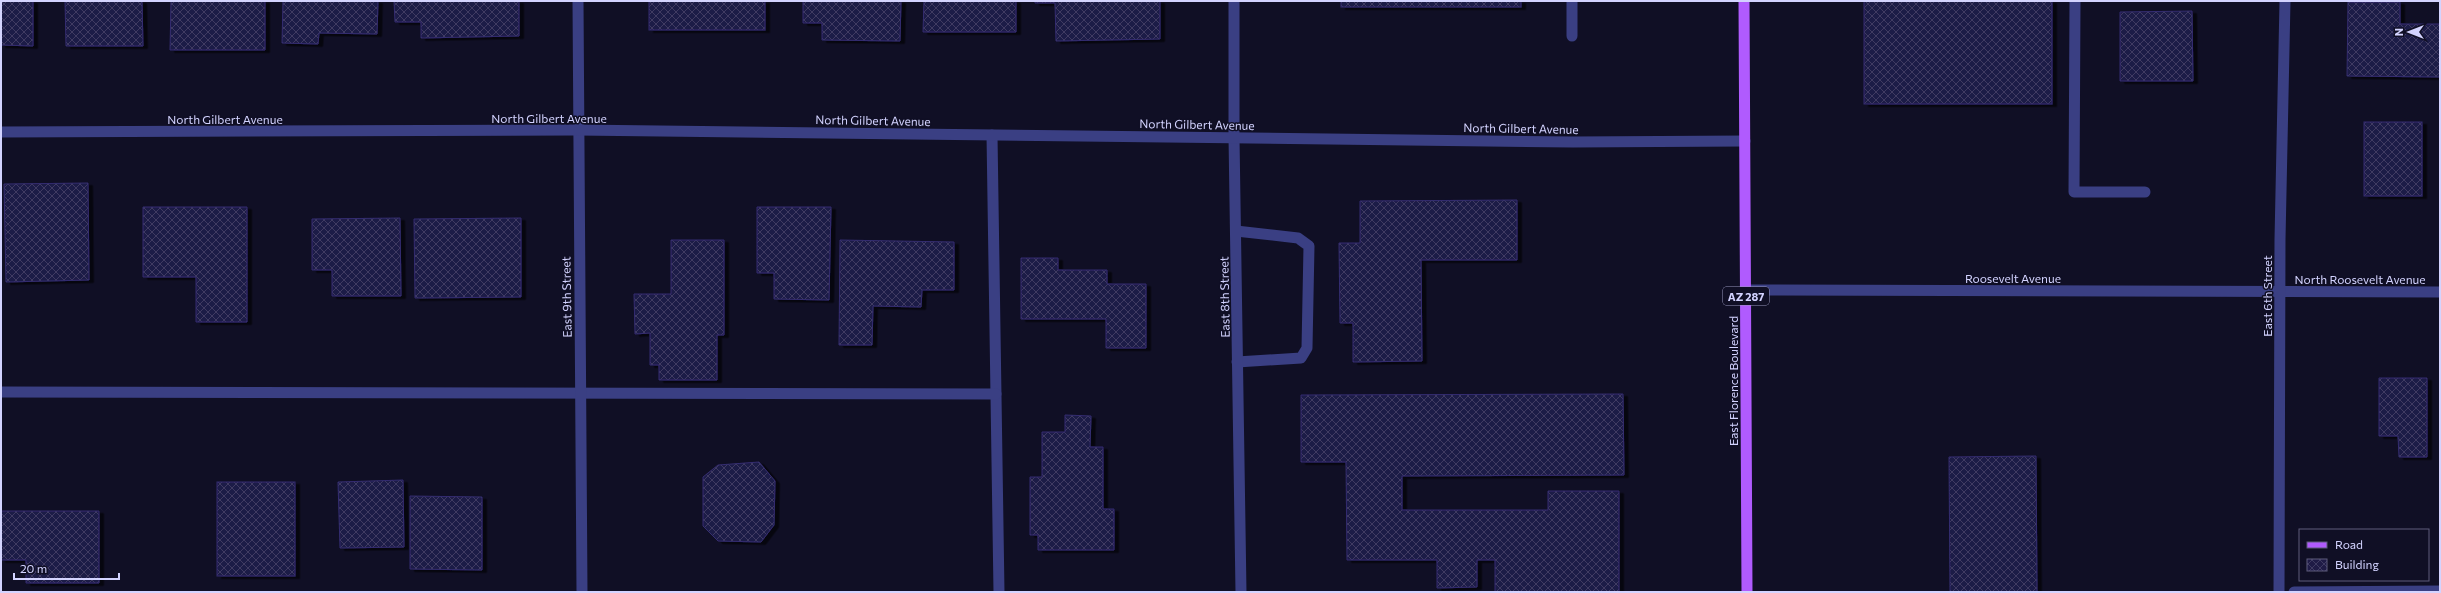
<svg xmlns="http://www.w3.org/2000/svg" width="2441" height="593" font-family="Commissioner,sans-serif">
  <style>
    .building { fill: url(#building-cross-hatch); stroke: #342d71; filter: url(#shadow) }
    .lines { fill: none; stroke-linecap: round; stroke-linejoin: round }
    .service { stroke: #3a3f83; stroke-width: 11 }
    .minor { stroke: #3a3f83; stroke-width: 11 }
    .primary { stroke: #b05bfe; stroke-width: 11 }
    .labels { text-anchor: middle; dominant-baseline: central; stroke-width: 3; stroke-linejoin: round; paint-order: stroke }
    .shield { fill: #100f25; stroke: #9898be; stroke-width: 1 }
    .shield-label { font-size: 11px; font-weight: bold; fill: #d3d3ff }
    .street-label { font-size: 12px; fill: #d3d3ff; stroke: #100f25 }
  </style>
  <defs>
    <pattern id="building-cross-hatch" width="8" height="8" patternUnits="userSpaceOnUse"><rect width="8" height="8" fill="#1f1b46"/><path d="M0 0l8 8M0 8l8-8" fill="none" stroke="#3f3b62"/></pattern>
    <filter id="shadow"><feDropShadow dx="4.5" dy="2.5" stdDeviation="0" flood-color="#0009"/></filter>
  </defs>
  <rect width="100%" height="100%" fill="#100f25"/>
  <g class="building">
    <polygon points="1,1 33,1 33,46 1,45"/>
    <polygon points="65,1 142,1 143,46 66,46"/>
    <polygon points="171,1 265,1 265,50 170,50"/>
    <polygon points="283,1 378,1 377,34 319,33 318,44 282,43"/>
    <polygon points="394,1 519,1 519,36 421,38 421,22 395,22"/>
    <rect x="649" y="1" width="116" height="29"/>
    <polygon points="803,1 901,1 900,41 822,40 822,23 803,23"/>
    <polygon points="924,1 1016,1 1016,32 923,32"/>
    <polygon points="1035,1 1160,1 1160,39 1056,41 1055,3 1035,3"/>
    <rect x="1341" y="1" width="180" height="6"/>
    <rect x="1864" y="1" width="188" height="103"/>
    <polygon points="2348,2 2400,2 2400,24 2440,24 2440,77 2347,76"/>
    <polygon points="2192,11 2193,81 2120,81 2120,12"/>
    <rect x="2364" y="122" width="58" height="74"/>
    <polygon points="88,183 89,280 6,282 4,184"/>
    <polygon points="1517,200 1517,260 1421,260 1422,361 1353,362 1353,323 1340,323 1339,243 1360,243 1360,201"/>
    <polygon points="143,207 247,207 247,322 196,322 196,277 143,277"/>
    <polygon points="757,207 831,207 829,300 774,299 774,273 757,273"/>
    <polygon points="400,218 401,296 332,296 332,270 312,270 312,219"/>
    <polygon points="521,218 521,297 415,298 414,219"/>
    <polygon points="671,240 724,240 724,335 717,335 717,380 659,380 659,365 650,365 650,333 635,334 634,294 671,294"/>
    <polygon points="840,240 954,242 954,290 922,290 921,307 873,306 872,345 839,345"/>
    <polygon points="1021,258 1058,258 1058,270 1107,270 1107,284 1146,284 1146,348 1106,348 1106,319 1021,319"/>
    <polygon points="2379,378 2427,378 2427,457 2399,457 2398,436 2379,436"/>
    <polygon points="1623,394 1624,475 1402,476 1402,510 1548,510 1548,491 1619,491 1619,592 1495,592 1495,560 1477,560 1477,587 1437,588 1437,560 1347,560 1346,462 1301,462 1301,395"/>
    <polygon points="1065,415 1091,416 1090,447 1103,447 1103,509 1114,509 1114,550 1038,550 1038,535 1030,535 1030,477 1042,477 1042,432 1065,432"/>
    <polygon points="2036,456 2037,592 1950,592 1949,457"/>
    <polygon points="759,462 775,481 774,525 761,542 718,541 703,526 703,477 718,465"/>
    <polygon points="403,480 404,547 340,548 338,482"/>
    <rect x="217" y="482" width="78" height="94"/>
    <polygon points="410,496 482,497 482,570 410,569"/>
    <polygon points="1,511 99,511 99,583 26,583 26,560 1,560"/>
  </g>
  <g class="lines">
    <g class="service">
      <polyline points="1572,1 1572,36"/>
      <polyline points="2075,1 2074,192 2145,192"/>
      <polyline points="992,135 999,592"/>
      <polyline points="1236,231 1298,238 1309,246 1307,348 1301,358 1237,362"/>
      <polyline points="1,392 996,394"/>
      <polyline points="2294,592 2440,591"/>
    </g>
    <g class="minor">
      <polyline points="578,1 582,592"/>
      <polyline points="1234,1 1234,137 1241,592"/>
      <polyline points="1,132 577,130 1573,142 1745,141"/>
      <polyline points="1746,290 2440,292"/>
      <polyline points="2279,592 2280,239 2285,1"/>
    </g>
    <polyline class="primary" points="1744,1 1747,592"/>
  </g>
  <g class="labels">
    <rect class="shield" x="1723" y="287" width="46" height="18" rx="3"/>
    <g class="shield-label">
      <text x="1746" y="296">AZ 287</text>
    </g>
    <g class="street-label">
      <text x="549" y="118">North Gilbert Avenue</text>
      <text x="225" y="119">North Gilbert Avenue</text>
      <text transform="translate(873 120) rotate(1)">North Gilbert Avenue</text>
      <text transform="translate(1197 124) rotate(1)">North Gilbert Avenue</text>
      <text transform="translate(1521 128) rotate(1)">North Gilbert Avenue</text>
      <text x="2013" y="278">Roosevelt Avenue</text>
      <text x="2360" y="279">North Roosevelt Avenue</text>
      <text transform="translate(2267 296) rotate(-90)">East 6th Street</text>
      <text transform="translate(566 297) rotate(-91)">East 9th Street</text>
      <text transform="translate(1224 297) rotate(-91)">East 8th Street</text>
      <text transform="translate(1733 381) rotate(-90)">East Florence Boulevard</text>
    </g>
  </g>
  <rect width="2441" height="593" fill="none" stroke="#d3d3ff" stroke-width="4"/>
  <rect x="2299" y="529" width="130" height="52" fill="#100f25" stroke="#5e5d7c"/>
  <rect x="2307" y="542" width="20" height="6" fill="#b05bfe" stroke="#5e5d7c"/>
  <text x="2335" y="549" font-size="12" fill="#d3d3ff">Road</text>
  <rect x="2307" y="559" width="20" height="12" fill="url(#building-cross-hatch)" stroke="#5e5d7c"/>
  <text x="2335" y="569" font-size="12" fill="#d3d3ff">Building</text>
  <g transform="translate(2409 32) rotate(270)" stroke="#100f25" stroke-width="3" paint-order="stroke">
  <path d="M0-3L7 15L0 10L-7 15Z" fill="#d3d3ff"/>
  <text y="-6" font-size="11" font-weight="bold" text-anchor="middle" fill="#d3d3ff">N</text>
  </g>
  <path d="M14 573v6h105v-6" fill="none" stroke="#d3d3ff" stroke-width="2"/>
  <text x="20" y="573" font-size="12" fill="#d3d3ff" stroke="#100f25" stroke-width="3" paint-order="stroke">20 m</text>
</svg>
